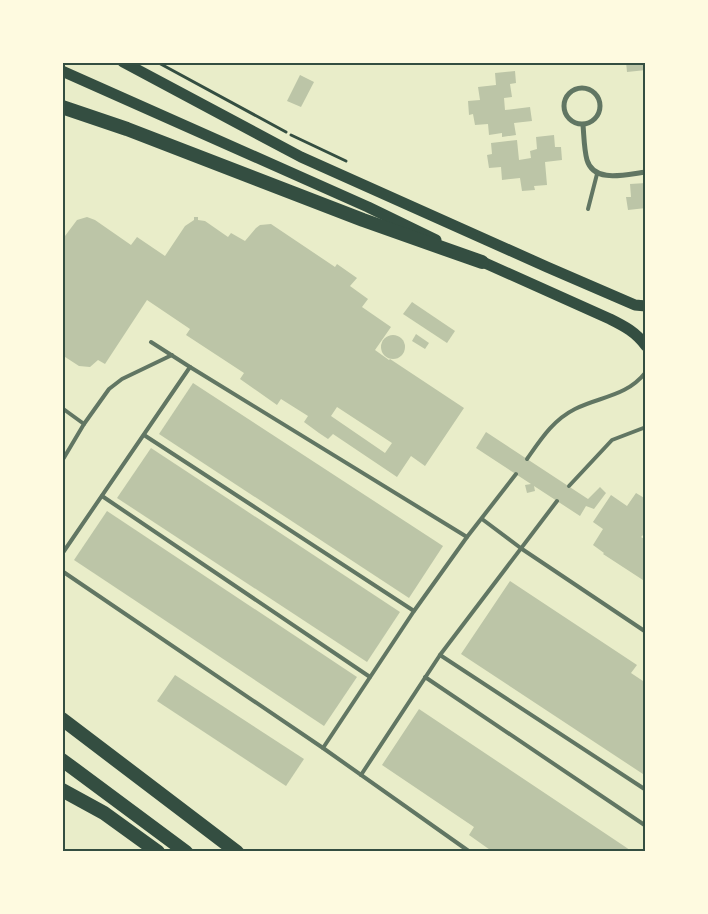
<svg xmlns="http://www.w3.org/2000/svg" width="708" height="914" font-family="'Space Grotesk',sans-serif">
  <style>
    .building { fill: #bcc5a7; fill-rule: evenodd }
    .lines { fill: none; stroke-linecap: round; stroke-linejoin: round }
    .path { stroke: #344e41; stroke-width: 3 }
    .service { stroke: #617663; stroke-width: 4 }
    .minor { stroke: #617663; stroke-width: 5 }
    .primary { stroke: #344e41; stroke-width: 11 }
    .motorway { stroke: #344e41; stroke-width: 14 }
    .neatline { fill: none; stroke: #344e41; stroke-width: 2 }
  </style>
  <rect width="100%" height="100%" fill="#e9edc9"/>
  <g class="building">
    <polygon points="626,62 646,62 646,70 627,72"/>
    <polygon points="515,71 516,83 510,84 512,97 504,98 505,110 530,107 532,121 514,123 516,135 502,137 502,133 489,135 488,124 475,125 473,114 469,115 468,101 480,100 478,87 496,85 495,73"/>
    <polygon points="300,75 314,82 301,107 287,101"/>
    <polygon points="554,135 555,147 561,147 562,160 545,162 547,185 534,186 535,190 522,191 520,178 502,180 501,167 489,168 487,155 492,154 491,143 517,140 519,160 531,158 530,151 537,149 536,137"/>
    <polygon points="646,183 646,208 628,210 626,197 631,197 630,184"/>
    <path d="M87,217l8,3 36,25 6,-8 28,19 20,-30 9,-6v-3h4v3l7,1 23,16 3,-4 14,8 11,-13 4,-3 11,-1 64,43 2,-3 20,14 -7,8 18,13 -6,8 29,20 -16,23 14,10 1,-1 74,49 -39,58 -14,-10 -14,21 -64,-43 -5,5 -9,-6 -15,-11 4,-6 -27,-17 -4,6 -37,-26 4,-6 -58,-38 4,-6 -43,-29 -42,64 -7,-4 -8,7 -11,-1 -17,-11v-115l15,-20zM337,407l55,36 -7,10 -54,-37z"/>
    <polygon points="412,302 455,331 447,343 403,314"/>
    <polygon points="416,334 429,343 425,349 412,341"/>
    <circle cx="393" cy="347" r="12"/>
    <polygon points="193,383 443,546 409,598 159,434"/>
    <polygon points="486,432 588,499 600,487 606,493 594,509 586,506 580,516 534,486 535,491 527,493 525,485 531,484 476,448"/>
    <polygon points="151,448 400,612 367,662 117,498"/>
    <polygon points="636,493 646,499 646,532 641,537 646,540 646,582 603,554 604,553 593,545 603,529 593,522 611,495 627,506"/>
    <polygon points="107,511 357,677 324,726 74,560"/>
    <polygon points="510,581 637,665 631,673 646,683 646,776 461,654"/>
    <polygon points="175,675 304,759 286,786 157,701"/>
    <polygon points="419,709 627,848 632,852 493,852 469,835 474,827 382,765"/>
  </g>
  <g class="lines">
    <g class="path">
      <polyline points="157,62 286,132"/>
      <polyline points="291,135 346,161"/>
    </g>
    <g class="service">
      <polyline points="588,209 597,174"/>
      <polyline points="151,342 190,367 467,537"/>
      <polyline points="62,408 84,424"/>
      <polyline points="144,435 414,611"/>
      <path d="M527,459c14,-20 26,-39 48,-50 26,-13 51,-12 71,-37"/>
      <polyline points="62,461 84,424 109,389 122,379 172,355"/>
      <polyline points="569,486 612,440 646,427"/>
      <polyline points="102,496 370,677"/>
      <polyline points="557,501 440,655 646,790"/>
      <polyline points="482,519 522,549 646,632"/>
      <polyline points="62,554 190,367"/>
      <polyline points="62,571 323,748 414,611 467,537 516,474"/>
      <polyline points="425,677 646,826"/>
      <polyline points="323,748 470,852"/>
      <polyline points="361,775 440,655"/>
    </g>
    <g class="minor">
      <circle cx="582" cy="106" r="18"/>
      <path d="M583,125c1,11 1,24 4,35 7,24 40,14 59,12"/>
    </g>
    <g class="primary">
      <polyline points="123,62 301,157 547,267 635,305 646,306"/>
      <polyline points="62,71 368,207 436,240"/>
      <path d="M476,259l134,60c14,7 26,13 36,27"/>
    </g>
    <g class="motorway">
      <polyline points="62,107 127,129 363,220 482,262"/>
      <polyline points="62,719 237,852"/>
      <polyline points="62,760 186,852"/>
      <polyline points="62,790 104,813 158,852"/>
    </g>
  </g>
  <rect width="708" height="914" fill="none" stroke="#fefae0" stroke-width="128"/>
  <rect x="64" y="64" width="580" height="786" class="neatline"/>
</svg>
